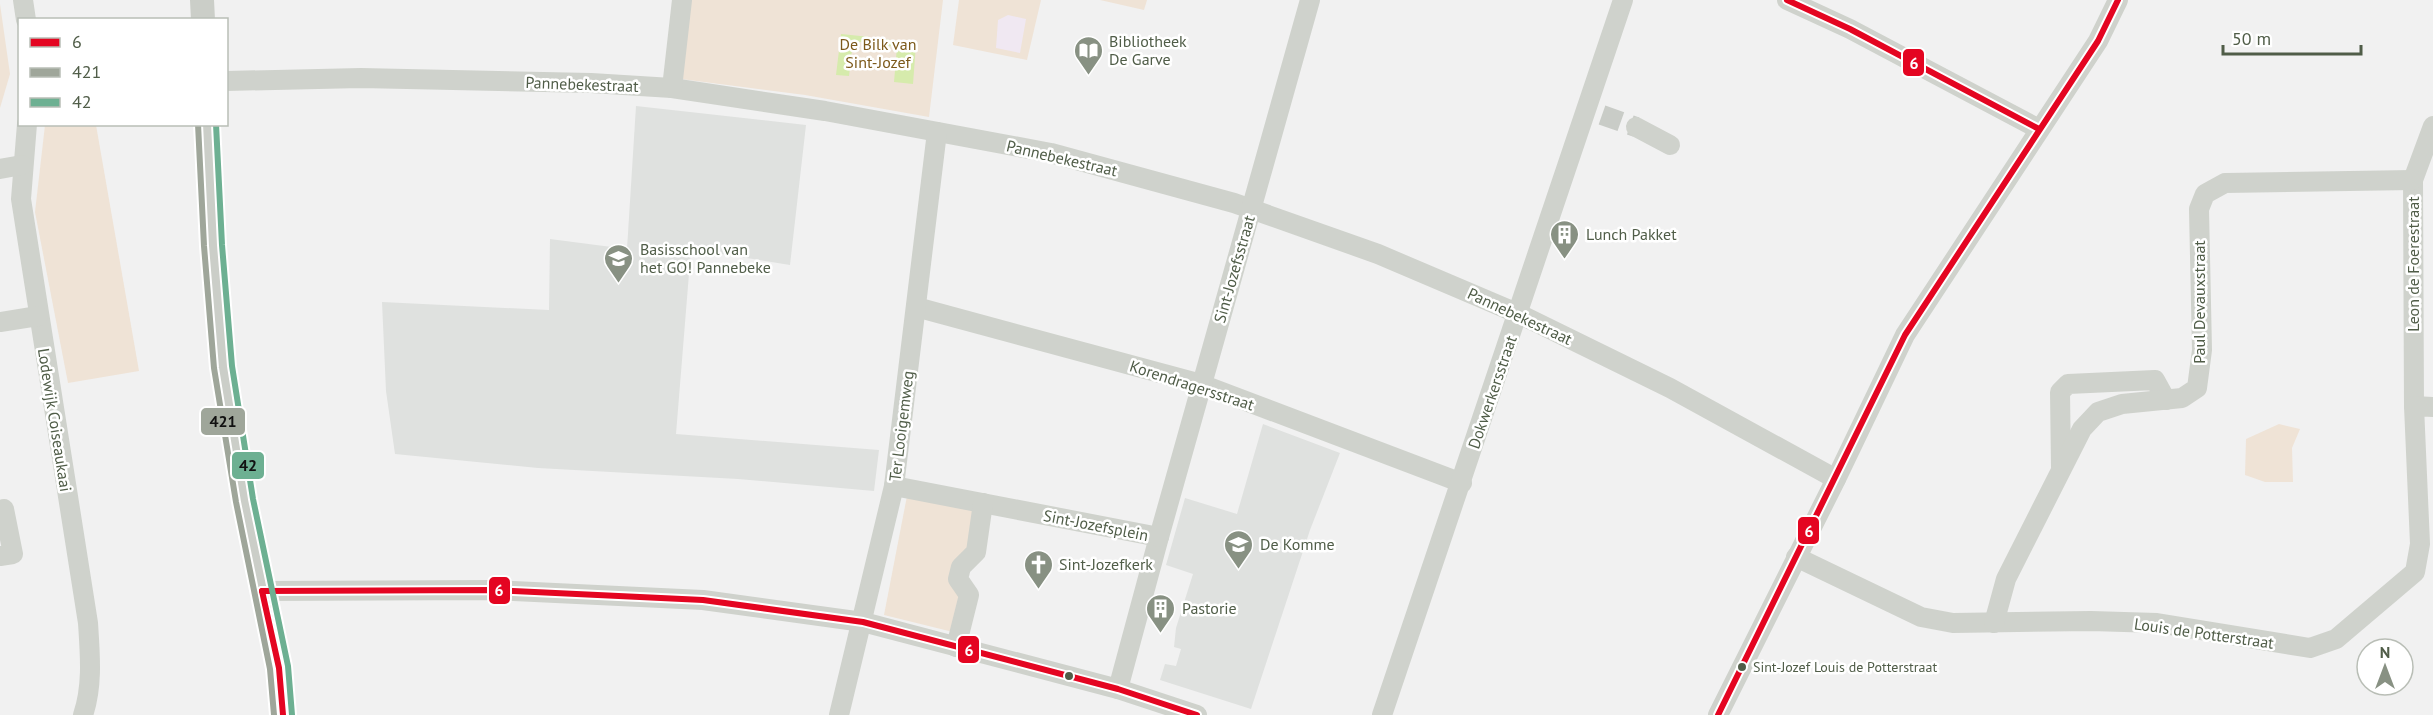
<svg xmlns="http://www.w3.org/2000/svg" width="2433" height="715" font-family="'PT Sans',sans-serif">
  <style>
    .education { fill: #dfe1df }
    .green { fill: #efe3d6 }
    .sand { fill: #f0e8f2 }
    .water { fill: #d6ebac }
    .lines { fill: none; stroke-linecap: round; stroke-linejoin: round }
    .minor-tunnel { stroke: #c9ccc7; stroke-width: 20; stroke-dasharray: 20 10; stroke-linecap: butt }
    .minor { stroke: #cfd2cc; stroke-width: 20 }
    .major { stroke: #cbcec8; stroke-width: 24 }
    .bus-1-casing { stroke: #fff; stroke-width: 10 }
    .bus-2-casing { stroke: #fff; stroke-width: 10 }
    .bus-3-casing { stroke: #fff; stroke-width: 10 }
    .bus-1 { stroke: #e40521; stroke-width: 6 }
    .bus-2 { stroke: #9fa69a; stroke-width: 6 }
    .bus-3 { stroke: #6db092; stroke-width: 6 }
    .bus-dot { fill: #505d48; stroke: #fff; stroke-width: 2 }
    .labels { text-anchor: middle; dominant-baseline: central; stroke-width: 5; stroke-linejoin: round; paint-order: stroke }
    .bus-label { font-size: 14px; fill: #505d48; stroke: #fff; text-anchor: start }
    .poi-label { font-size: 16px; fill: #505d48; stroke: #fff; text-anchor: start }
    .park-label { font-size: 16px; fill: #7c591a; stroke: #fff }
    .street-label { font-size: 16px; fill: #505d48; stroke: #fff }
    .line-badge { stroke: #fff; stroke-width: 2 }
    .badge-label { font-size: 16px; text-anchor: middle; font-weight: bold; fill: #fff }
    .pale-badge-label { font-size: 16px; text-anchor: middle; font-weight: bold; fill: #111 }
  </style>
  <rect width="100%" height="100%" fill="#f1f1f1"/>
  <g class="education">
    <polygon points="636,106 806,125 790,265 691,249 676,434 879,450 874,491 738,479 538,468 395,454 386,391 382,302 549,310 550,239 627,249"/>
    <polygon points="1263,424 1340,453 1310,530 1251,709 1160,680 1165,664 1176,666 1181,649 1174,647 1176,628 1193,574 1166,565 1185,498 1237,514"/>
  </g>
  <g class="green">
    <polygon points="691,0 943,0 929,117 805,95 681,79"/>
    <polygon points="959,0 1041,0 1027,60 953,45"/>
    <polygon points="1100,0 1147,0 1144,10"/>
    <polygon points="0,4 10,74 0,108"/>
    <polygon points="45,125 96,125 139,371 68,383 35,212"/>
    <polygon points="2279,424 2300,429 2292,448 2293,482 2265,482 2245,475 2246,439"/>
    <polygon points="907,496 977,509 953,632 884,615"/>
  </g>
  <polygon class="sand" points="1008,15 1026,19 1020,53 996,48 998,20"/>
  <g class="water">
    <polygon points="841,34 870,37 869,43 853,41 849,76 836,75"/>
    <polygon points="877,38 916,44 913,84 894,82 897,47 877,44"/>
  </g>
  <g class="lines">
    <polyline class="minor-tunnel" points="1602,115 1636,127"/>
    <g class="minor">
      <polyline points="23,0 26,20"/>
      <polyline points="1787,0 1850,29 2039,129"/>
      <polyline points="226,81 361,78 591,83 672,88 825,111 1051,153 1234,203 1378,254 1519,314 1670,388 1836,479"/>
      <polyline points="672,88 682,0"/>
      <path d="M27,124l-6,75 67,424c2,31 5,63 -5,92"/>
      <polyline points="1636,127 1670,145"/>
      <polyline points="0,169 22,165"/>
      <polyline points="916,307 1201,384 1462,483"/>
      <polyline points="0,322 38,316"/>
      <polyline points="2414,406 2413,180 2433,126"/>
      <polyline points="2061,467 2060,392 2068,384 2155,380 2166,400"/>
      <polyline points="894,486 1159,537 1118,689"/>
      <polyline points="0,510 4,509 13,554 0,556"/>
      <polyline points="1159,537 1310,0"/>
      <polyline points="1796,557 1921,617 1953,623 2091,621 2157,623 2310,648 2336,639 2415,572 2420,544 2414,406 2433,407"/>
      <polyline points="262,591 491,590 703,600 863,622 1118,689 1197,715"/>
      <polyline points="1994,623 2006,579 2082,429 2098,412 2122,404 2182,398 2197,388 2202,350 2199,209 2205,194 2225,183 2413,180"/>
      <polyline points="956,647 969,595 958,579 961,567 976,552 983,503"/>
      <polyline points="839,715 894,486 937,132"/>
      <polyline points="1382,715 1623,0"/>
      <polyline points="1718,715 1836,479 1905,335 2098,41 2118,0"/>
    </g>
    <g class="major">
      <polyline points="202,0 203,20"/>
      <path d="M207,124c4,108 9,216 28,323 8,47 17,95 27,143 8,42 22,81 21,125"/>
    </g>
    <defs>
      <g id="bus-1">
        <polyline points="1787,0 1850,29 2039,129"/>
        <polyline points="262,591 491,590 703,600 863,622 1118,689 1197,715"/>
        <polyline points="262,591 279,668 283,715"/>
        <polyline points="1718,715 1905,335 2098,41 2118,0"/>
      </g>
      <polyline id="bus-2" points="198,124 204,246 214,368 236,502 270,669 274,715"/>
      <polyline id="bus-3" points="216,124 222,245 232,366 253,499 288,666 292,715"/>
    </defs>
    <use href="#bus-1" class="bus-1-casing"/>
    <use href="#bus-2" class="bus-2-casing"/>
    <use href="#bus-3" class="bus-3-casing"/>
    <use href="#bus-1" class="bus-1"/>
    <use href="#bus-2" class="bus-2"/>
    <use href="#bus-3" class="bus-3"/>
  </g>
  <defs>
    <symbol id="library-pin" viewBox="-11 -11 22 30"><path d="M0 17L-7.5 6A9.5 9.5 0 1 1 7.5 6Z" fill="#889183" stroke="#fff"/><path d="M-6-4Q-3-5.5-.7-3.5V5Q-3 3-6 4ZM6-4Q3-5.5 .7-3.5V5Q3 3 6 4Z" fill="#fff"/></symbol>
    <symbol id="building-pin" viewBox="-11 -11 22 30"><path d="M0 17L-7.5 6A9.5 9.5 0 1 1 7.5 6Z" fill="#889183" stroke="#fff"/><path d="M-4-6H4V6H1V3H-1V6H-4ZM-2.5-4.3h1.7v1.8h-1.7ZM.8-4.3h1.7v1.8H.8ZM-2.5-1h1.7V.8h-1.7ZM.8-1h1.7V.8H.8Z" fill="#fff"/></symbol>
    <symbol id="school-pin" viewBox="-11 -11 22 30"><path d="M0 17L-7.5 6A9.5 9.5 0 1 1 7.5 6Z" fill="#889183" stroke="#fff"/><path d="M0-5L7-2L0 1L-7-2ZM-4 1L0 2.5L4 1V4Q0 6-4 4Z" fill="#fff"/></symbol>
    <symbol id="church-pin" viewBox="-11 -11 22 30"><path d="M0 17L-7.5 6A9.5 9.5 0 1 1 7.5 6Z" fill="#889183" stroke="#fff"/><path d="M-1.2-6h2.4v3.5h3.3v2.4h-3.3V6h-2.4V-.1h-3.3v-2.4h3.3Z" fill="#fff"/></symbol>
  </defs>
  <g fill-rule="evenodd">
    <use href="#library-pin" x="1072" y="34" width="33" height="45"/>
    <use href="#building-pin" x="1548" y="218" width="33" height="45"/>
    <use href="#school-pin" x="602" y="242" width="33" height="45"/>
    <use href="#school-pin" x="1222" y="528" width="33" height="45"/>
    <use href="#church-pin" x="1022" y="548" width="33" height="45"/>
    <use href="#building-pin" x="1144" y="592" width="33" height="45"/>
  </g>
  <g class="bus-dot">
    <circle cx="1742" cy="667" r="5"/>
    <circle cx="1069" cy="676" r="5"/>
  </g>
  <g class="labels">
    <g class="bus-label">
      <text x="1753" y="667">Sint-Jozef Louis de Potterstraat</text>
    </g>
    <g class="poi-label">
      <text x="1109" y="41">Bibliotheek<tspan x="1109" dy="18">De Garve</tspan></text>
      <text x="1586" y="234">Lunch Pakket</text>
      <text x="640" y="249">Basisschool van<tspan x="640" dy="18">het GO! Pannebeke</tspan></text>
      <text x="1260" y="544">De Komme</text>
      <text x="1059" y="564">Sint-Jozefkerk</text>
      <text x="1182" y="608">Pastorie</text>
    </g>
    <g class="park-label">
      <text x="878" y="44">De Bilk van<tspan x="878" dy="18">Sint-Jozef</tspan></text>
    </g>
    <g class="street-label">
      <text transform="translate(582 84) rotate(2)">Pannebekestraat</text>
      <text transform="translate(1062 158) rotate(13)">Pannebekestraat</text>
      <text transform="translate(2413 264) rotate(-90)">Leon de Foerestraat</text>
      <text transform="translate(1234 269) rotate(-74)">Sint-Jozefsstraat</text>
      <text transform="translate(2199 302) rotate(-90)">Paul Devauxstraat</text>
      <text transform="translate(1520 316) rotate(25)">Pannebekestraat</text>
      <text transform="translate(1192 385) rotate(18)">Korendragersstraat</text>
      <text transform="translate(1492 392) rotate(-71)">Dokwerkersstraat</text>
      <text transform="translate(55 420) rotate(81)">Lodewijk Coiseaukaai</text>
      <text transform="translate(901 426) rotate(-83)">Ter Looigemweg</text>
      <text transform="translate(1096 525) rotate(11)">Sint-Jozefsplein</text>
      <text transform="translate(2204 633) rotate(8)">Louis de Potterstraat</text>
    </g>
  </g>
  <g class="line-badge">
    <rect x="1902" y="48" width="23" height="29" rx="6" fill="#e40521"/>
    <rect x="200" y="407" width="46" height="29" rx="6" fill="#9fa69a"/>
    <rect x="231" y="451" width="34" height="29" rx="6" fill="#6db092"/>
    <rect x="1797" y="516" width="23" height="29" rx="6" fill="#e40521"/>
    <rect x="488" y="576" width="23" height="29" rx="6" fill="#e40521"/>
    <rect x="957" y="635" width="23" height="29" rx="6" fill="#e40521"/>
  </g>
  <g class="badge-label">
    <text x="1914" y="69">6</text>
    <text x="1809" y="537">6</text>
    <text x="499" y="596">6</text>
    <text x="969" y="656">6</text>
  </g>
  <g class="pale-badge-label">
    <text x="223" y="427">421</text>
    <text x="248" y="471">42</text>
  </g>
  <rect x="18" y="18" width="210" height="108" fill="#ffffff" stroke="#b9beb6" stroke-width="1.5"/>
  <rect x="30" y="38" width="30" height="9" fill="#e40521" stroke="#b9beb6" stroke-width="1.5"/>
  <text x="72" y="48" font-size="18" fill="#505d48">6</text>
  <rect x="30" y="68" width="30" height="9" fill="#9fa69a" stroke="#b9beb6" stroke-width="1.5"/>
  <text x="72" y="78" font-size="18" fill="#505d48">421</text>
  <rect x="30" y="98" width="30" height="9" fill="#6db092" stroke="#b9beb6" stroke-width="1.5"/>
  <text x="72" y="108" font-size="18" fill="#505d48">42</text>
  <g transform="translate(2385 667)"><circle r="28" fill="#ffffff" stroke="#b9beb6" stroke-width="1.5"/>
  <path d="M0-4.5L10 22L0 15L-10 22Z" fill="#889183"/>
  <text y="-9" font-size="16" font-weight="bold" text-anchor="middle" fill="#505d48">N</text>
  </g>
  <path d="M2223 45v9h138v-9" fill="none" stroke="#505d48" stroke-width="3"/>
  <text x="2232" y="45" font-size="18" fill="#505d48" stroke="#ffffff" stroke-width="4.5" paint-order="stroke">50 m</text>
</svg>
